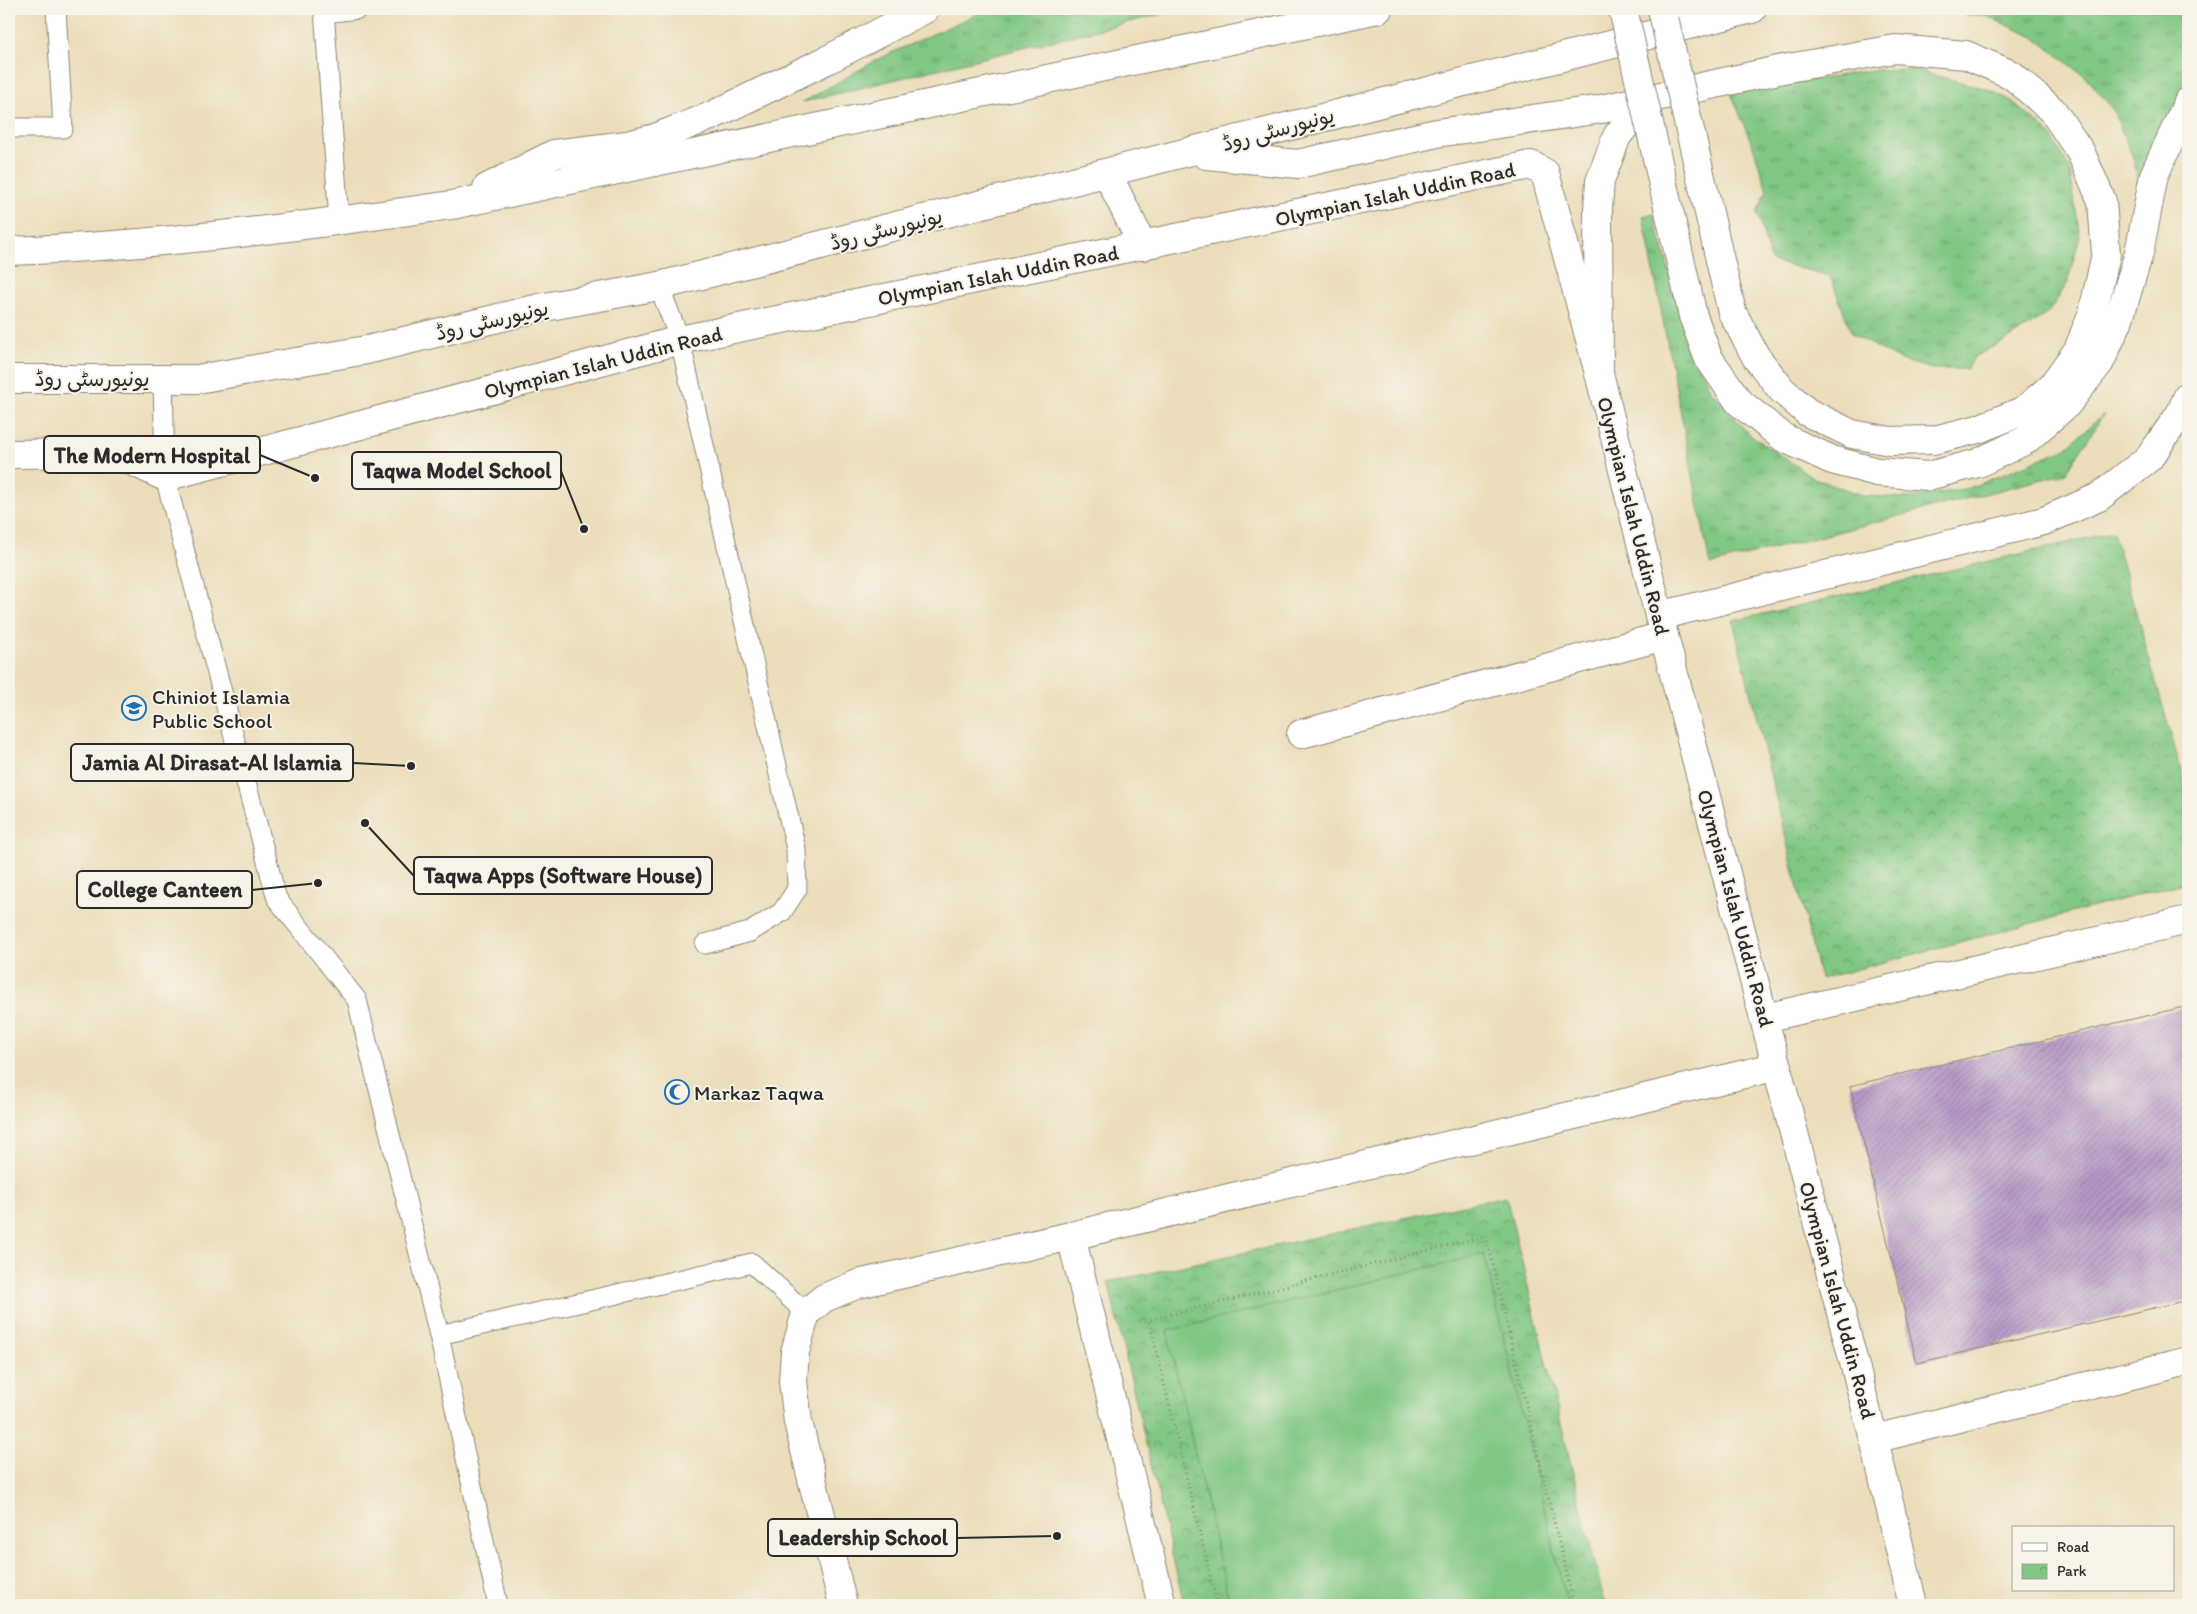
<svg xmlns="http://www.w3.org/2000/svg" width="2197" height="1614" font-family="Itim,'Playpen Sans Arabic',sans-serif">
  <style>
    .grass { fill: url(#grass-tufts); stroke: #567956 }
    .park { fill: url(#park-crowns); stroke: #567956 }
    .pitch { fill: #80c782; stroke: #567956 }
    .building { fill: url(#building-hatch) }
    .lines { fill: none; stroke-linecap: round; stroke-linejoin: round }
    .service-casing { stroke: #8c8473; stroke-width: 21 }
    .minor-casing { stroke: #8c8473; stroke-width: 30 }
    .primary-casing { stroke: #8c8473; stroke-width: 30 }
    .path { stroke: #8c8473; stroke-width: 3; stroke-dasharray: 1 4; stroke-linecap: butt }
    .service { stroke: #fff; stroke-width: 19 }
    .minor { stroke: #fff; stroke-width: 28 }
    .primary { stroke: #fff; stroke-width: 28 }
    .primary-bridge-casing { stroke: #8c8473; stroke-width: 30; stroke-linecap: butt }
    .primary-bridge { stroke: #fff; stroke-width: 28 }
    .labels { text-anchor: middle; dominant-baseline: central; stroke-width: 4; stroke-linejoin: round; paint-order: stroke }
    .street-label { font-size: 21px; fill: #2b2b2b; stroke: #f7f3e8 }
    .poi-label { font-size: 21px; fill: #2b2b2b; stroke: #f7f3e8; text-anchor: start }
    .leader { fill: none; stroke: #2b2b2b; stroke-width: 2 }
    .callout-dot { fill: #2b2b2b; stroke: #f7f3e8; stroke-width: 2 }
    .callout { fill: #f7f3e8; stroke: #2b2b2b; stroke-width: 2 }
    .callout-label { font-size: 22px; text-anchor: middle; font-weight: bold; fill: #2b2b2b }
  </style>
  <defs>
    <pattern id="grass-tufts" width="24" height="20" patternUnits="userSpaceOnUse" patternTransform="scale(1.25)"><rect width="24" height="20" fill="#80c782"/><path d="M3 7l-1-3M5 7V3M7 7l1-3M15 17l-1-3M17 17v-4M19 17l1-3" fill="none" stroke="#69a26b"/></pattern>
    <pattern id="park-crowns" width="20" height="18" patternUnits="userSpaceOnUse" patternTransform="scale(1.25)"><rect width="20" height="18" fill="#80c782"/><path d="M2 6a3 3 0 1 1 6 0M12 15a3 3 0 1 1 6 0" fill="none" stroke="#69a26b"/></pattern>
    <pattern id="building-hatch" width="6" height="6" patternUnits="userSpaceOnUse" patternTransform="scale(1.25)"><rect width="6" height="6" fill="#b79ac7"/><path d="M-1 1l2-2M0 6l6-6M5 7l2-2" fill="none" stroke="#957ea2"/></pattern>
  </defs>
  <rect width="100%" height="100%" fill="#f7f3e8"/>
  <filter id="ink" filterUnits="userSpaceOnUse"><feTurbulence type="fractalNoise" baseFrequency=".02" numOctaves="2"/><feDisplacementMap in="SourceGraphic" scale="10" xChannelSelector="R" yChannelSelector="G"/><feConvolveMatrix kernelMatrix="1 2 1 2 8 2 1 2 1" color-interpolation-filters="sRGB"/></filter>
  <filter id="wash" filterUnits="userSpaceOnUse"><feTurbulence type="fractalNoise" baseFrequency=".0096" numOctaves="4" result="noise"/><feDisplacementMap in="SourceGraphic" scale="20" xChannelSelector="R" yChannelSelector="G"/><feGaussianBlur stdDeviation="1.12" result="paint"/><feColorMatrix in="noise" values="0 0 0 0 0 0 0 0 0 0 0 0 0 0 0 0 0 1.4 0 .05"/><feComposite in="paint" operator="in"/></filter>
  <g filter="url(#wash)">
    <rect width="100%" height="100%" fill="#ecdebb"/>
    <g class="grass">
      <polygon points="988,9 1183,9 803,102 880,58"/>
      <polygon points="1967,9 2188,9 2188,81 2175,106 2146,219 2134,160 2112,108 2085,76 2034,37 1984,15 1966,15"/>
      <polygon points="1911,69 1987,89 2012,101 2049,133 2069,166 2080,236 2067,284 2048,313 2010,338 1974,357 1967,369 1932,369 1900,360 1852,334 1830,276 1771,261 1757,212 1767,191 1754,149 1731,93 1873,70"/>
      <polygon points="1653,213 1692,349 1710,389 1748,433 1814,478 1864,496 1910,498 1969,488 2066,448 2104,414 2066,473 1710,565 1643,216"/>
    </g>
    <g class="park">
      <polygon points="2113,532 2188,794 2188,882 1820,979 1733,621"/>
      <polygon points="1506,1196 1605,1605 1184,1605 1108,1282"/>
    </g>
    <polygon class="pitch" points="1484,1254 1567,1605 1230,1605 1167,1331"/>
    <g id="blocks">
      <polygon class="building" points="2188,1006 2188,1300 1917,1363 1850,1086"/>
    </g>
  </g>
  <g filter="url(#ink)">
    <use href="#blocks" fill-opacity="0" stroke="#8c8473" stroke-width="1"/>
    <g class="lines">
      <defs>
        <g id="service">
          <polyline points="324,9 339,221"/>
          <polyline points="324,13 358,9"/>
          <polyline points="9,128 63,128 56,9"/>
          <polyline points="659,286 680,340 796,849 797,889 782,912 750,932 705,944"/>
          <polyline points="163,378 165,477 277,899 357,1000 439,1335 498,1605"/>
          <polyline points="439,1335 752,1263 806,1313"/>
        </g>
        <g id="minor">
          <polyline points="9,454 115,453 165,477 680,340 1531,165 1545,173 1599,373 1664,636 1874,1439 1913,1605"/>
          <polyline points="1659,616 2044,521 2099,497 2149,458 2180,414 2188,396"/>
          <polyline points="1301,734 1664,636"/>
          <polyline points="1765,1018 2188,920"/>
          <polyline points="1071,1236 1162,1605"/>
          <polyline points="1874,1439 2188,1361"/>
          <polyline points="843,1605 798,1422 793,1381 795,1352 806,1313 824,1298 858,1284 1071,1236 1778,1066"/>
        </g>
        <g id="primary">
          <polyline points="1206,155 1298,164 1437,133 1602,109 1783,69 1895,49 1966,55 2012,75 2053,111 2081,153 2102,201 2106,254 2093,312 2078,350 2052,386 2025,410 1978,429 1934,440 1890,441 1852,434 1807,412 1782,390 1756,357 1732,312"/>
          <polyline points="1107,173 1143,246"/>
          <polyline points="487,188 554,154 627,145 655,138 711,116 827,60 925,9"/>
          <path d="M9,251c148,-5 296,-25 443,-46l926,-196"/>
          <polyline points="1693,316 1708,357 1739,402 1784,438 1832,460 1877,472 1928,476 1978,463 2026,440 2067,404 2100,362 2118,322 2139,253 2154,175 2188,102"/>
          <polyline points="1599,373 1598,209 1600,181 1617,136 1649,98"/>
          <polyline points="9,379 197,379 367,350 539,308 659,286 1752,9"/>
        </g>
      </defs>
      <use href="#service" class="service-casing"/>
      <use href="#minor" class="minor-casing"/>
      <use href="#primary" class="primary-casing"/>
      <polyline class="path" points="1217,1605 1149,1320 1486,1236 1574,1605"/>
      <use href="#service" class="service"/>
      <use href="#minor" class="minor"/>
      <use href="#primary" class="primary"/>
      <defs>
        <g id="primary-bridge">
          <polyline points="1623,9 1693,316"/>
          <polyline points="1662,9 1732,312"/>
        </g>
      </defs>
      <use href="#primary-bridge" class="primary-bridge-casing"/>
      <use href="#primary-bridge" class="primary-bridge"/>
    </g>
  </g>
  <defs>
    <symbol id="school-ring" viewBox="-11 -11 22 22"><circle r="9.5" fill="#f7f3e8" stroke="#1f6fb2" stroke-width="1.5"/><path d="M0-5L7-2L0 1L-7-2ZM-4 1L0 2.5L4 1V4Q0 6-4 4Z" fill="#1f6fb2"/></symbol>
    <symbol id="mosque-ring" viewBox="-11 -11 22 22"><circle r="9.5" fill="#f7f3e8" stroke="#1f6fb2" stroke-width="1.5"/><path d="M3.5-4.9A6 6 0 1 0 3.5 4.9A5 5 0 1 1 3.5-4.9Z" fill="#1f6fb2"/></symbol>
  </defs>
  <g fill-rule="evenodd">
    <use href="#school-ring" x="120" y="694" width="28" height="28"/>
    <use href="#mosque-ring" x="663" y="1078" width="28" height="28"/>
  </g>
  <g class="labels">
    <g class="street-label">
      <text transform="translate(1278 129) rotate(-15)">یونیورسٹی روڈ</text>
      <text transform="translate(1395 194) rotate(-12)">Olympian Islah Uddin Road</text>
      <text transform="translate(886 229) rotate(-14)">یونیورسٹی روڈ</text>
      <text transform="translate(998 275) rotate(-11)">Olympian Islah Uddin Road</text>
      <text transform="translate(492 320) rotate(-13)">یونیورسٹی روڈ</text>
      <text transform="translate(603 362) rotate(-14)">Olympian Islah Uddin Road</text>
      <text x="92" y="378">یونیورسٹی روڈ</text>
      <text transform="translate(1634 516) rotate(76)">Olympian Islah Uddin Road</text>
      <text transform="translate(1736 908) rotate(75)">Olympian Islah Uddin Road</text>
      <text transform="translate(1838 1300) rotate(75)">Olympian Islah Uddin Road</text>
    </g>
    <g class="poi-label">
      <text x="152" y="696">Chiniot Islamia<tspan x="152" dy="24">Public School</tspan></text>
      <text x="694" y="1092">Markaz Taqwa</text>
    </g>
  </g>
  <path class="leader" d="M315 478L260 455M584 529L561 471M411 766L353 763M365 823L414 876M318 883L252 890M1057 1536L957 1538"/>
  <g class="callout-dot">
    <circle cx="315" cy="478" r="5"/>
    <circle cx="584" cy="529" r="5"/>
    <circle cx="411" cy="766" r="5"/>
    <circle cx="365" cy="823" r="5"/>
    <circle cx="318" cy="883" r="5"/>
    <circle cx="1057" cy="1536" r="5"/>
  </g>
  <g class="callout">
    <rect x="44" y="436" width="216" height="37" rx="5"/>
    <rect x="352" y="452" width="209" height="37" rx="5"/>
    <rect x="71" y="744" width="282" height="37" rx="5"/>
    <rect x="414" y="857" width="298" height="37" rx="5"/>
    <rect x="77" y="871" width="175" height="37" rx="5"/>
    <rect x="768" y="1519" width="189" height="37" rx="5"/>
  </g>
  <g class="callout-label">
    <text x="152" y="463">The Modern Hospital</text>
    <text x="457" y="478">Taqwa Model School</text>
    <text x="212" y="770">Jamia Al Dirasat-Al Islamia</text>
    <text x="563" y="883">Taqwa Apps (Software House)</text>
    <text x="165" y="897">College Canteen</text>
    <text x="863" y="1545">Leadership School</text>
  </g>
  <rect width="2197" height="1614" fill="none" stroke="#f7f3e8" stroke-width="30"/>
  <rect x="2012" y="1526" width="162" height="65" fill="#f7f3e8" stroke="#a5a39c"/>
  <rect x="2022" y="1543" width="25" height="8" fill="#ffffff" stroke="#a5a39c"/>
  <text x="2057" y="1552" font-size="15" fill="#2b2b2b">Road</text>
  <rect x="2022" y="1564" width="25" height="15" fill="url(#park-crowns)" stroke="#a5a39c"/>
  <text x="2057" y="1576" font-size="15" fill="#2b2b2b">Park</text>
</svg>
